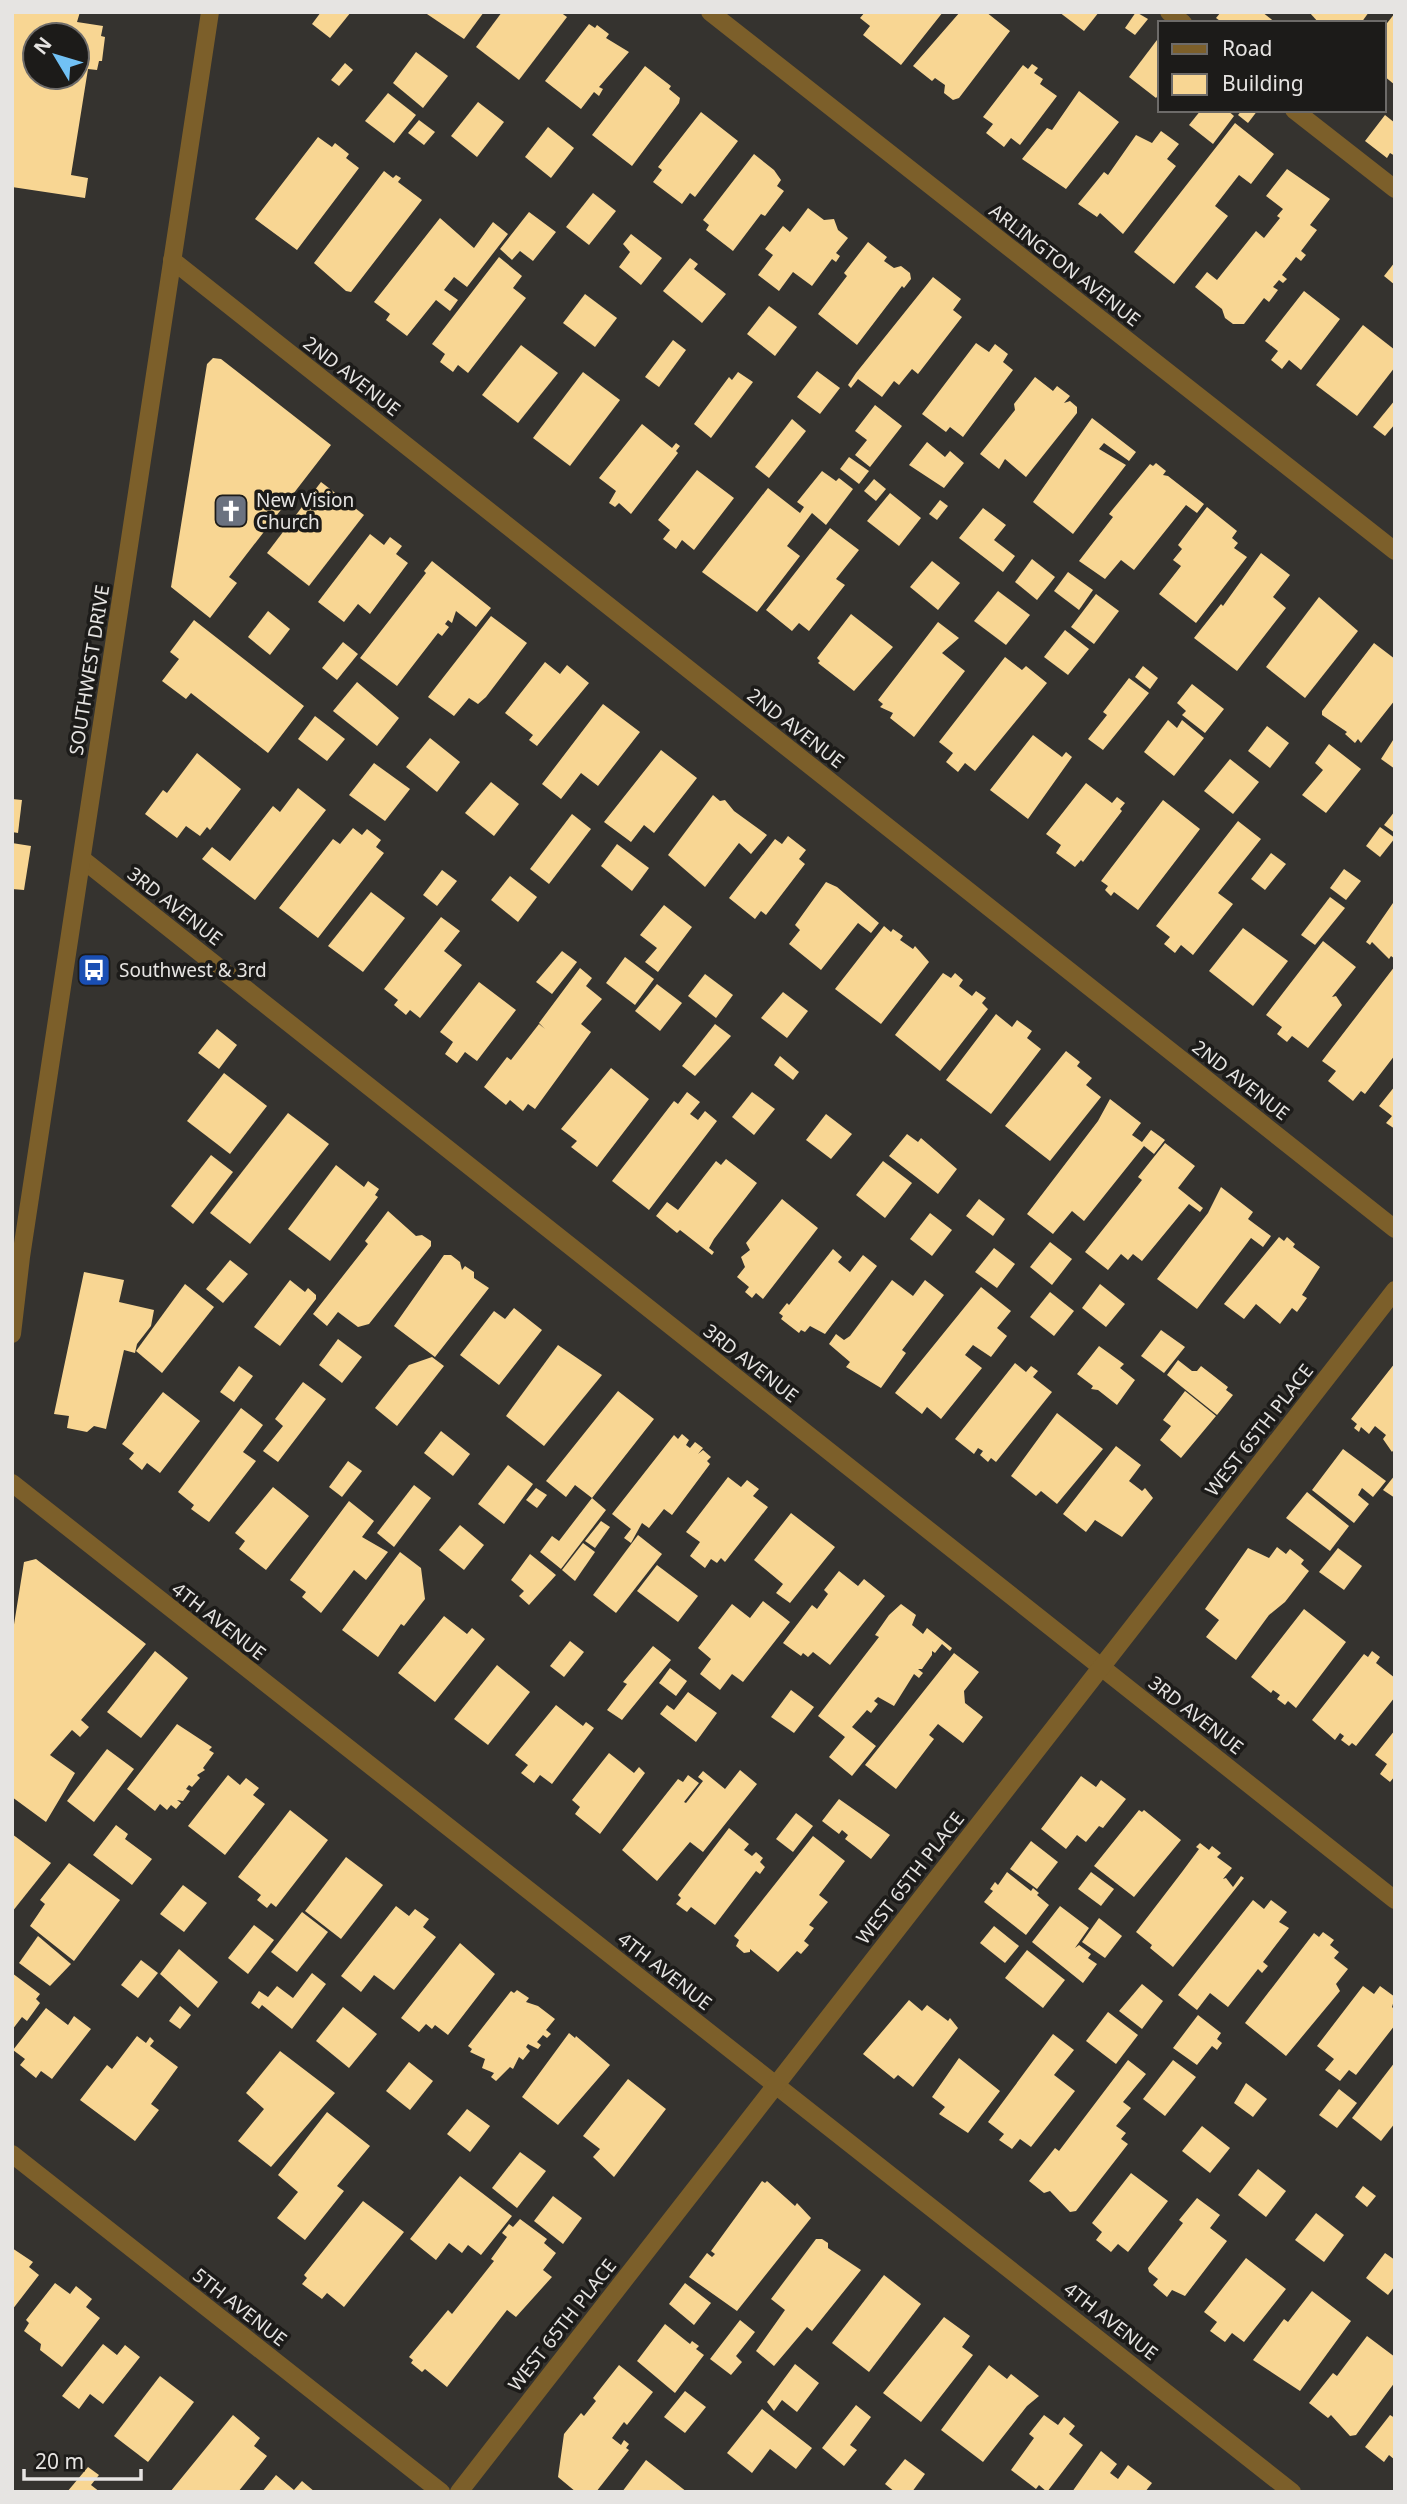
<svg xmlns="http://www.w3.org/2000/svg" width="1407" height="2504" font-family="'Noto Sans',sans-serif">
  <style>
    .building { fill: #f8d693; fill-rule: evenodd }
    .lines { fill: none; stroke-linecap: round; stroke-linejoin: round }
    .minor { stroke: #7c5f2a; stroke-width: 18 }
    .labels { text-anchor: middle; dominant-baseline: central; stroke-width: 7; stroke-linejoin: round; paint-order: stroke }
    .street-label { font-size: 19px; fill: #e6e4e2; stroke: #1c1b19 }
    .poi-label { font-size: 19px; fill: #e6e4e2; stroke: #1c1b19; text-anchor: start }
  </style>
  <rect width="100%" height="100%" fill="#35332f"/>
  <g class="building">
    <path d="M12,12h68l-3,10 26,4 -2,10 4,1 -3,24h-3l-2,9 -9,-1 -17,106 17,3 -3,20 -73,-11zM35,35h42v42h-42z"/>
    <polygon points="321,12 351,12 330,38 312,24"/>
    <polygon points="424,12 484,12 464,39"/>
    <polygon points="502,12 560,12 567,17 519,80 476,47"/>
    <polygon points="865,12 943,12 901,65 863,35 870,26 860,18"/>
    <polygon points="960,12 986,12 1010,31 959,98 953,100 944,93 945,85 935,78 932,81 913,66"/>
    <polygon points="1059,12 1099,12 1084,31"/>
    <polygon points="1136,12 1148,19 1135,35 1125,28"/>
    <polygon points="1221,12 1262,12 1276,23 1223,23 1216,18"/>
    <polygon points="1309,12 1369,12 1361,23 1319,23"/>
    <polygon points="1395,13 1395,85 1384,76 1384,27"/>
    <polygon points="589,24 595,28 597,25 609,34 606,38 629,52 599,87 603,89 599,96 594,92 581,109 545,81"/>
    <polygon points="1160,36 1160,93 1156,98 1129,77"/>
    <polygon points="416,52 448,76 423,108 393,83"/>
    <polygon points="345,63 353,70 339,86 331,80"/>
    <polygon points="1032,64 1038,68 1034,73 1043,79 1040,84 1057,96 1020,145 1011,138 1004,147 986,133 993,124 983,117 1023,65 1028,69"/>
    <polygon points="645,66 671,86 669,89 680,98 679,103 632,166 592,135"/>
    <polygon points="1079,91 1119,122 1066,189 1022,159 1047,128 1052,130"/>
    <polygon points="388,93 416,115 394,143 365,121"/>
    <polygon points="478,102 504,122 477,157 451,136"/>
    <polygon points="1201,110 1227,110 1234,116 1213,144 1189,125"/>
    <polygon points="1242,110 1258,110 1248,123 1238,115"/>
    <polygon points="701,112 738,141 695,197 690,193 682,204 653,182 662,170 658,167"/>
    <polygon points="1385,115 1395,123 1395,156 1390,153 1387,158 1365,141"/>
    <polygon points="419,120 435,132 424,145 408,133"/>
    <polygon points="1235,123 1274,154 1251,184 1239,175 1215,206 1228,216 1174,284 1134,252"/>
    <polygon points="548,127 574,148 551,178 525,157"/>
    <polygon points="1161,131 1179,144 1167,159 1176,166 1123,234 1100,213 1097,217 1078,204 1104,172 1108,175 1136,135 1152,143"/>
    <polygon points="318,137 332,147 335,143 349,154 346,158 359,168 297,250 255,219"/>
    <polygon points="754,154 774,170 781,180 777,186 784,191 765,216 761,214 733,251 706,230 709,225 703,220"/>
    <polygon points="1287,169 1330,199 1310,225 1317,230 1301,251 1306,255 1301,261 1296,257 1282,275 1287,279 1283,283 1279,280 1273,287 1278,290 1269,302 1264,298 1244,324 1233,324 1225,318 1222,309 1195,287 1207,272 1217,280 1256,231 1264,238 1280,218 1277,216 1283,209 1266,196"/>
    <polygon points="384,171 393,178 396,175 401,178 398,182 422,200 351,292 346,291 314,263"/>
    <polygon points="593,193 616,211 589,245 566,227"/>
    <polygon points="808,208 824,220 834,219 838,230 848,238 836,253 840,256 836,262 832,259 812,286 793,272 779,291 758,275 773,255 765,249 783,226 790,232"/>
    <polygon points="529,212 556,232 533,261 520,251 512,260 500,249"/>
    <polygon points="440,218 474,248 493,222 508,234 467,287 454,277 444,290 458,300 450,311 436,300 407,336 386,320 390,314 374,302"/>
    <polygon points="631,234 662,258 641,285 619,267 630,252 623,244"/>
    <polygon points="868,242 887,257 884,261 894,268 901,266 910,273 911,279 904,288 902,286 857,345 818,314 847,276 844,273"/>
    <polygon points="499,257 522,276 513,288 526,298 468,373 458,365 453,372 440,362 445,354 432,344"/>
    <polygon points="690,258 698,264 694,269 726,294 702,323 663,291"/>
    <polygon points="1395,262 1395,285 1384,276"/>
    <polygon points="933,277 961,299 953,310 962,317 918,374 912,369 899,385 894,381 882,397 858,379 851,388 848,385 856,373"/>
    <polygon points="1304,291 1340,319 1301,370 1289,360 1282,369 1271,360 1278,351 1265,341"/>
    <polygon points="585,294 617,318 595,347 563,323"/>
    <polygon points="769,306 797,327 775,356 747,334"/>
    <polygon points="1363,325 1395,350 1395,367 1357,416 1316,385"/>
    <polygon points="673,340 686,350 659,387 645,377"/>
    <polygon points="976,343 989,352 995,344 1008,354 1003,362 1013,370 963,437 950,427 946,432 922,414"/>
    <polygon points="521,345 558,373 518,423 482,395"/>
    <polygon points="213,358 221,359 331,445 229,577 237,583 210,618 171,587 207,364"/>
    <polygon points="817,371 840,388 820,414 797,397"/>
    <polygon points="583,372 620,400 570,466 533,438"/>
    <polygon points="738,372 753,382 711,438 694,424 729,377 732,380"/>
    <polygon points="1035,377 1053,391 1057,386 1070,396 1064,403 1070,401 1077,407 1077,413 1026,477 1005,459 999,469 980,454 1015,410 1014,404"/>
    <polygon points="1395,400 1395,424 1385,436 1373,427"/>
    <polygon points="875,405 902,426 870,467 855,455 867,440 855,431"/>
    <polygon points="1092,418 1136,452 1129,461 1104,443 1099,449 1126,465 1073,534 1033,502"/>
    <polygon points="792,419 806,431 769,478 755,467"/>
    <polygon points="642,424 672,448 676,443 680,446 676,451 678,453 631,514 619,503 615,507 609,503 616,491 599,478"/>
    <polygon points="927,442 945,457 950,451 964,463 944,488 909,465"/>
    <polygon points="849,457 869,471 859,484 840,469"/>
    <polygon points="1156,463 1166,471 1163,475 1168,476 1204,504 1197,513 1186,505 1134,570 1121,560 1105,579 1079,561 1113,517 1109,514 1150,464 1153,466"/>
    <polygon points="697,470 734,498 694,550 682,540 676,549 663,539 670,530 658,520"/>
    <polygon points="822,471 836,481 839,478 853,489 826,525 812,513 787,546 800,556 757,612 702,572 768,488 800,513 804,507 797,502"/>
    <polygon points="874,479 886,489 876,501 864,491"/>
    <polygon points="321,482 364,515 309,586 267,553"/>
    <polygon points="890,493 921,518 899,546 867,521"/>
    <polygon points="940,500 948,506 937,520 929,514"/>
    <polygon points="1207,507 1237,531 1232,538 1238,543 1234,548 1247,557 1196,623 1159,594 1181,566 1173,560 1182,549 1178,545"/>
    <polygon points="983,508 1006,525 994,540 1015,556 1003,572 959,538"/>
    <polygon points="830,528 859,550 836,579 845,585 809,631 799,623 792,631 766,610"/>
    <polygon points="370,534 384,545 390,537 402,546 396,554 408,563 370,614 358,604 344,622 318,602"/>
    <polygon points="1261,553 1290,575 1273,597 1286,608 1237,671 1194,638 1221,604 1223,606"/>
    <polygon points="1032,559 1055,577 1037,600 1015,582"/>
    <polygon points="432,561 491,608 476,627 456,611 452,623 448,620 445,624 449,627 442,636 438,633 397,686 360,658 426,573 424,571"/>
    <polygon points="932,561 960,583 938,610 910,587"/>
    <polygon points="1068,572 1093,590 1079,610 1054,591"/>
    <polygon points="998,591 1030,615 1006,645 974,621"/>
    <polygon points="1096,594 1119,611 1094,644 1071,627"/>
    <polygon points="1319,597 1358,631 1305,698 1266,667"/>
    <polygon points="268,611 290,629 270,655 248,637"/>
    <polygon points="851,614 893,647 854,691 818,663 820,661 817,658"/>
    <polygon points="491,616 527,643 486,697 478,704 469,698 454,716 428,697"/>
    <polygon points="194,620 304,706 268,753 191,693 186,699 162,681 179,659 170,652"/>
    <polygon points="938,622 959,638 942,653 965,671 914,737 890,718 893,713 880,707 883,704 878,700"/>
    <polygon points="1065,630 1089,649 1068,675 1044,657"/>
    <polygon points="343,642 358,654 337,680 322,668"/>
    <polygon points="1374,643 1395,659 1395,700 1361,743 1358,739 1355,743 1345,734 1347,732 1322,715 1322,711"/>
    <polygon points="1005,657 1022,670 1026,666 1047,683 975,771 965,763 958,772 946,762 953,753 939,742"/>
    <polygon points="545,662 560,674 567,665 589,683 537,746 529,740 533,735 505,713"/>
    <polygon points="1143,666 1158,678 1150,689 1135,677"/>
    <polygon points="1129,678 1149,693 1103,750 1088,739 1107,715 1103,712"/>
    <polygon points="357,682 399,718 377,746 333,711"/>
    <polygon points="1192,684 1224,709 1205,733 1182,715 1186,711 1177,703"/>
    <polygon points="603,704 640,732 598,786 581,773 561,799 542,784"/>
    <polygon points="315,716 345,739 327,761 298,739"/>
    <polygon points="1168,720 1177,728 1182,720 1204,738 1174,776 1144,752"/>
    <polygon points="1267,726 1289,743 1270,768 1248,751"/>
    <polygon points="1033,735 1062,757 1066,752 1072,757 1028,819 990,790"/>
    <polygon points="1395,737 1395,769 1381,759"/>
    <polygon points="430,738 460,762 437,792 406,767"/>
    <polygon points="1329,744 1361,769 1326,813 1302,795 1323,770 1315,763"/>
    <polygon points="661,750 697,778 654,833 644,825 631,842 604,822"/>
    <polygon points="197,753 241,789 210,830 207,827 200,836 186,826 177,838 145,814 163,790 167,793"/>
    <polygon points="1230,759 1259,782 1233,814 1204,791"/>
    <polygon points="374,763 410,789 385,821 349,795"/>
    <polygon points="491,782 519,804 494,836 465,813"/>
    <polygon points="1086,783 1112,803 1117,797 1125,803 1120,809 1122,811 1083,862 1081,860 1075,867 1056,853 1061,845 1046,834"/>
    <polygon points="298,788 326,810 255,900 202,859 212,847 230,861 273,806 280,812"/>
    <polygon points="713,795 720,801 725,800 734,811 767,835 751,854 739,843 705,887 668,855"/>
    <polygon points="12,799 22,800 18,833 12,832"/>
    <polygon points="1163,800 1200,829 1138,910 1114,892 1111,896 1105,890 1108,886 1101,881"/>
    <polygon points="1395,811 1395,833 1384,825"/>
    <polygon points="572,814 591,829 549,884 530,869"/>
    <polygon points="1238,821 1261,839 1218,893 1233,904 1193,955 1181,945 1175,953 1164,944 1170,937 1156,926"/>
    <polygon points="1380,827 1395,838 1380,857 1366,846"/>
    <polygon points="353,828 362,835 367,829 381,840 376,847 384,853 318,938 279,908 333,839 340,844"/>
    <polygon points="788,836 806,850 799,859 805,864 766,915 761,911 755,919 729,898 775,839 782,844"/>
    <polygon points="12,843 31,846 24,890 12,889"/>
    <polygon points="617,844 649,868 632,891 601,866"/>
    <polygon points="1271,853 1286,864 1265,890 1251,879"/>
    <polygon points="1344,869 1361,881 1346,900 1330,888"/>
    <polygon points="442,870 457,881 437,906 423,895"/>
    <polygon points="510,876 537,897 518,922 491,900"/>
    <polygon points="826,882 837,887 879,923 871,933 858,923 821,970 789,944 800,930 795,925"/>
    <polygon points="371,892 405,918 363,972 328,946"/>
    <polygon points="1330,897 1345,908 1315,945 1301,935"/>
    <polygon points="1393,903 1395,959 1391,956 1389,959 1372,942 1370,945 1366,942"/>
    <polygon points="664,905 692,927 658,972 645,962 657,948 640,935"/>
    <polygon points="441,917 460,931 444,951 462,965 420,1018 410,1010 406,1015 394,1005 398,1000 384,989"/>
    <polygon points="884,926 891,932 893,929 903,936 900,940 913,949 915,946 929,962 881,1024 835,989"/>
    <polygon points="1243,928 1288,961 1253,1006 1209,971"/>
    <polygon points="1323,941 1356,967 1332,997 1336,996 1342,1005 1308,1048 1292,1036 1287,1042 1277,1034 1282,1027 1266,1015"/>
    <polygon points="562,951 577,962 552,994 536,982"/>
    <polygon points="625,957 654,979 635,1005 606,983"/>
    <polygon points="1395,966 1395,1055 1365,1094 1361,1091 1353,1101 1328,1081 1336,1071 1322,1061"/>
    <polygon points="580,968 592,978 586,986 602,999 581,1024 591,1032 535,1109 528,1104 523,1111 510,1100 506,1105 484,1087 507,1057 511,1060 539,1024 545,1029 539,1023"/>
    <polygon points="943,973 951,978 955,973 963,980 959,986 972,996 976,991 986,998 982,1003 988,1009 940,1071 895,1035"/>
    <polygon points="705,974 733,995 716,1018 688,996"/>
    <polygon points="479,982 516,1010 477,1061 465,1052 457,1063 445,1054 453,1042 440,1032"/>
    <polygon points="657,984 682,1003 660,1031 635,1011"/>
    <polygon points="783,992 808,1011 787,1038 761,1018"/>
    <polygon points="996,1014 1012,1027 1017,1020 1032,1031 1027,1038 1041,1049 991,1114 946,1080"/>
    <polygon points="715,1024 731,1036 695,1076 682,1066"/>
    <polygon points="217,1029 237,1045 219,1069 198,1053"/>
    <polygon points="1066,1051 1080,1062 1077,1066 1092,1078 1086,1085 1101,1097 1050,1161 1005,1126"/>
    <polygon points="780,1056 799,1072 793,1080 774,1065"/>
    <polygon points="611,1068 649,1099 597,1167 571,1147 577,1141 561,1129"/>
    <polygon points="224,1073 267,1106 230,1154 187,1121"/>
    <polygon points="1395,1086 1395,1129 1386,1123 1392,1116 1379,1106"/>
    <polygon points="687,1092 700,1102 690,1114 698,1120 705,1111 717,1121 649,1210 612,1181 674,1101 678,1104"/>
    <polygon points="752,1092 775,1109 754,1135 732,1117"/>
    <polygon points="1110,1099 1141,1123 1132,1135 1142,1142 1151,1130 1165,1140 1154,1154 1144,1146 1084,1221 1072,1211 1053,1234 1027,1214 1098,1121"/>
    <polygon points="288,1113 329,1144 250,1244 210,1213"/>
    <polygon points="826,1114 852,1134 831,1159 806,1140"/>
    <polygon points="907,1134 918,1142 921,1138 957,1169 938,1194 889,1156"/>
    <polygon points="1165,1143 1195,1166 1178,1188 1203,1208 1200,1212 1189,1204 1142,1261 1133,1254 1128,1260 1121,1254 1108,1270 1085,1252 1142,1180 1138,1177"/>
    <polygon points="211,1155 233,1172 193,1224 171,1206"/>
    <polygon points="726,1159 757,1183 714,1239 709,1248 714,1252 712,1255 680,1230 677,1233 656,1216 667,1202 678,1210 716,1161 721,1165"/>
    <polygon points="883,1161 912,1183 885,1218 856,1195"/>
    <polygon points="336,1165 364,1187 368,1181 379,1189 375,1195 378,1197 330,1261 288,1229"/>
    <polygon points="1221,1187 1253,1212 1248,1219 1271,1236 1263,1247 1251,1238 1197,1309 1157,1279 1208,1213"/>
    <polygon points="782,1199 818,1228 763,1299 756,1293 752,1298 745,1292 749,1287 737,1277 745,1267 741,1257 750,1250 746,1243"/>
    <polygon points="979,1199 1005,1219 993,1236 966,1216"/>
    <polygon points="388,1211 416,1236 422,1235 431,1241 431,1246 369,1324 358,1327 338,1312 327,1326 313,1314 368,1244 365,1241"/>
    <polygon points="930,1213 952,1230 932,1256 910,1239"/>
    <polygon points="1279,1237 1284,1241 1287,1237 1295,1244 1293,1247 1320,1267 1302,1295 1307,1298 1297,1312 1292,1308 1280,1324 1256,1304 1244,1319 1224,1304"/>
    <polygon points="1050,1242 1072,1259 1052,1285 1030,1267"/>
    <polygon points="994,1248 1015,1264 997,1288 975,1272"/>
    <polygon points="833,1249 842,1257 838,1262 850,1272 863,1255 877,1266 825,1334 810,1326 805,1332 801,1330 799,1333 781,1319 783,1316 779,1313 787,1303 789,1305"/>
    <polygon points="444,1255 451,1255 460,1262 462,1270 465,1266 474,1272 474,1278 489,1288 435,1357 394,1326"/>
    <polygon points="230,1260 248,1274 223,1303 206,1289"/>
    <polygon points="84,1272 124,1280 119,1302 154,1310 151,1326 137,1344 135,1353 124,1350 106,1429 94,1426 87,1432 67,1428 69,1416 54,1414"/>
    <polygon points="290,1280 305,1292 308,1288 316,1295 316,1299 280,1346 254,1327"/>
    <polygon points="892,1280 913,1296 925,1280 944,1295 902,1350 906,1353 881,1388 846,1367 850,1362 829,1344 836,1334 844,1340 850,1336"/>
    <polygon points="185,1284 214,1307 162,1373 136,1351"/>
    <polygon points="1100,1284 1125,1304 1106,1327 1082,1308"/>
    <polygon points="981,1287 1011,1311 997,1328 1007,1336 991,1357 973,1345 965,1355 982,1368 941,1419 927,1407 922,1414 895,1393"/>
    <polygon points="1050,1292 1074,1311 1054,1336 1030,1317"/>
    <polygon points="514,1308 542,1330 499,1385 460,1355 494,1311 505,1319"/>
    <polygon points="1161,1330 1185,1347 1164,1373 1141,1356"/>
    <polygon points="338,1339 362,1357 342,1383 319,1365"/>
    <polygon points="558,1345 602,1375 544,1446 506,1416"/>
    <polygon points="1099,1346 1124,1364 1120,1368 1135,1380 1117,1405 1098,1390 1091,1389 1093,1386 1077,1374"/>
    <polygon points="432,1357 444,1366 397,1426 375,1408 409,1365"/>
    <polygon points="1178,1360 1192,1371 1197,1371 1201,1366 1228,1387 1226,1390 1233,1395 1217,1415 1167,1375"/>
    <polygon points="1015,1363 1026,1372 1031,1366 1038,1371 1033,1377 1052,1392 996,1462 991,1458 988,1462 980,1455 983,1451 978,1448 974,1454 955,1439"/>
    <polygon points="1395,1363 1395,1448 1392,1452 1383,1439 1386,1435 1375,1426 1369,1434 1361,1427 1359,1432 1354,1428 1357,1424 1351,1419"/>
    <polygon points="239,1366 253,1376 234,1402 220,1392"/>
    <polygon points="303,1382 326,1399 278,1462 263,1451 283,1426 275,1419"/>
    <polygon points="618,1391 654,1419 592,1498 575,1485 566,1497 546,1481"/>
    <polygon points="1185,1391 1216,1416 1181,1458 1160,1440 1171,1426 1163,1420"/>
    <polygon points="163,1392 200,1421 160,1473 147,1463 142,1470 129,1459 134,1453 122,1444"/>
    <polygon points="241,1408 263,1425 243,1452 256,1461 209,1522 191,1509 194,1505 178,1492"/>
    <polygon points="1057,1413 1103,1449 1057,1504 1041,1491 1036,1496 1011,1476"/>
    <polygon points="441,1431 470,1454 453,1476 424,1453"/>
    <polygon points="682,1434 689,1440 686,1445 690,1448 695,1442 703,1448 698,1454 703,1450 711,1457 707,1461 710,1464 672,1515 664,1509 649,1528 642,1523 631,1543 624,1538 631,1529 612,1514 674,1435 678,1439"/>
    <polygon points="1116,1446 1141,1465 1129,1481 1142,1491 1145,1488 1153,1498 1122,1537 1095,1520 1086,1532 1063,1514"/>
    <polygon points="1343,1449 1386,1481 1373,1497 1362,1488 1358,1495 1369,1504 1354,1523 1312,1490"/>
    <polygon points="348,1461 362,1471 342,1497 329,1487"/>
    <polygon points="508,1465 533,1484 504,1524 478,1504"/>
    <polygon points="1395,1475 1395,1498 1383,1490"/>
    <polygon points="728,1477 741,1487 747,1480 759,1489 753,1496 768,1507 725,1562 721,1558 717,1563 711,1559 705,1568 690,1556 700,1542 686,1532"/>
    <polygon points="414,1485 431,1498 394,1547 377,1533"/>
    <polygon points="273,1487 309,1516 266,1570 239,1549 245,1541 235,1533"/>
    <polygon points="536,1488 547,1495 537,1508 526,1500"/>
    <polygon points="1307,1492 1349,1526 1330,1551 1286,1518"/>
    <polygon points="592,1498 606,1510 561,1569 540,1552 552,1536 559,1541"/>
    <polygon points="349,1501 374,1521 362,1537 388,1552 366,1580 354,1570 321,1613 302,1597 306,1592 290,1580"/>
    <polygon points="791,1513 835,1547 790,1603 776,1593 783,1584 754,1560"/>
    <polygon points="601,1521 610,1527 595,1548 585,1541"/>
    <polygon points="460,1525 484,1545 464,1570 439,1550"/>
    <polygon points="638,1535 662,1554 616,1613 593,1595"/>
    <polygon points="583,1543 595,1552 575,1581 562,1570"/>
    <polygon points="1277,1547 1286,1554 1290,1549 1304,1560 1301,1564 1309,1571 1285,1602 1269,1615 1236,1660 1206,1637 1219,1620 1205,1609 1248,1548 1269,1558"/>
    <polygon points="1338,1548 1362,1566 1344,1590 1319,1572"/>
    <polygon points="400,1552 421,1568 425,1599 404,1626 401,1624 378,1657 342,1630"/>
    <polygon points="530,1554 556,1575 529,1605 519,1596 524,1591 511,1580"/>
    <polygon points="36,1559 146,1644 81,1720 89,1727 80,1737 72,1730 50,1755 75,1773 46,1822 12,1797 12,1637 24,1562"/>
    <polygon points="657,1565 698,1596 678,1622 637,1591"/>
    <polygon points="839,1571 858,1586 864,1579 885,1596 830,1665 813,1652 808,1657 803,1653 801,1656 783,1643 812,1605 817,1609 828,1594 824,1590"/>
    <polygon points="763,1601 790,1622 743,1682 732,1674 720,1690 700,1674 711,1659 698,1648 732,1604 750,1618"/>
    <polygon points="901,1604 916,1615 912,1625 923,1634 927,1628 952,1648 950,1651 942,1644 935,1653 932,1651 932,1655 922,1669 918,1669 923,1673 919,1678 914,1674 894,1706 878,1697 874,1701 878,1704 871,1713 867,1710 852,1727 876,1746 852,1776 829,1757 845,1737 818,1716 879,1637 875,1635 889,1615"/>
    <polygon points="1304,1609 1346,1642 1296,1708 1288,1701 1285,1705 1277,1699 1280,1695 1273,1690 1271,1693 1251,1677"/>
    <polygon points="444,1616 467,1634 472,1628 485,1639 435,1702 398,1673"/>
    <polygon points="570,1641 584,1652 564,1677 550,1666"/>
    <polygon points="653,1646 671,1660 622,1720 607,1710 627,1684 623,1682"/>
    <polygon points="155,1651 188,1678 141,1738 107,1712"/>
    <polygon points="1372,1651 1380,1657 1376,1663 1395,1678 1395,1697 1356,1746 1352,1743 1349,1746 1341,1740 1344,1736 1340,1733 1335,1740 1312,1720 1364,1654 1368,1657"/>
    <polygon points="954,1653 979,1672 964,1691 965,1703 983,1717 963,1743 938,1724 929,1735 934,1739 896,1789 865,1765"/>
    <polygon points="497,1665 530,1692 488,1745 454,1719"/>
    <polygon points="670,1668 687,1681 676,1696 659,1683"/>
    <polygon points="791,1690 814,1707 794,1733 771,1717"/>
    <polygon points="688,1692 717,1713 696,1742 660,1714 667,1705 674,1710"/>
    <polygon points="556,1705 583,1726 586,1722 594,1728 552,1784 540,1775 534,1783 521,1773 528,1765 515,1755"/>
    <polygon points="177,1724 212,1747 209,1750 214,1753 203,1768 205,1770 197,1775 200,1778 192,1787 189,1785 186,1789 190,1791 183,1801 177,1800 181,1803 176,1809 171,1805 167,1810 160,1804 155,1811 127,1789"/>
    <polygon points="1395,1730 1395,1776 1390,1782 1380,1774 1387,1764 1375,1755"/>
    <polygon points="107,1749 134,1769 94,1822 67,1801"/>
    <polygon points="609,1753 634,1773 639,1767 645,1773 600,1834 575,1814 580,1807 572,1800"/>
    <polygon points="740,1770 757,1784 703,1852 690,1842 657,1881 622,1850 678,1779 683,1782 688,1775 699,1783 684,1802 686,1803 703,1781 698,1777 703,1771 725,1789"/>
    <polygon points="228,1775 240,1785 246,1778 259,1788 253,1795 265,1804 225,1855 188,1826"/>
    <polygon points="1081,1776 1096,1787 1101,1780 1126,1799 1103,1828 1099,1826 1086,1842 1077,1835 1066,1849 1041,1829"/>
    <polygon points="839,1799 890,1835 871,1859 845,1839 848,1835 842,1830 839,1834 822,1821"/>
    <polygon points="290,1810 328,1840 276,1907 271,1903 267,1908 257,1900 261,1895 238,1877"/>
    <polygon points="1139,1810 1142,1812 1144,1810 1181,1840 1134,1897 1094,1866"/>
    <polygon points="796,1813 813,1826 793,1852 776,1839"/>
    <polygon points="116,1825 128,1834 125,1839 152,1859 132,1885 93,1855"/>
    <polygon points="729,1828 749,1844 744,1850 752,1856 756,1852 763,1858 760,1862 765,1867 760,1874 756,1871 715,1925 691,1907 687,1912 676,1904 681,1898 678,1895"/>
    <polygon points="12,1834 51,1863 12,1912"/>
    <polygon points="813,1836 845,1861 819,1895 828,1902 809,1925 814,1928 804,1941 809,1945 801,1954 797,1951 778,1972 750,1949 750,1952 744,1953 736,1946 739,1940 734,1936"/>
    <polygon points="1031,1841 1058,1862 1037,1889 1010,1869"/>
    <polygon points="1200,1843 1209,1850 1212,1846 1221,1853 1217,1857 1232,1868 1223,1879 1226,1878 1233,1887 1241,1876 1244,1878 1173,1967 1150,1948 1152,1945 1136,1932 1182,1872 1199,1849 1196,1847"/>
    <polygon points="346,1857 383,1885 341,1939 305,1911"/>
    <polygon points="69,1863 120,1900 74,1961 30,1926 45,1904 40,1900"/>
    <polygon points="1007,1872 1031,1891 1033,1888 1039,1893 1037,1895 1049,1905 1026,1935 984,1902 993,1891 990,1889 995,1882 998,1885"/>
    <polygon points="1091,1872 1114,1889 1101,1906 1078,1889"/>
    <polygon points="183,1885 207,1903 184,1932 160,1914"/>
    <polygon points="1253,1900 1264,1909 1271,1900 1287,1912 1279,1922 1289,1928 1263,1962 1268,1966 1262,1973 1258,1969 1228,2007 1210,1993 1197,2010 1178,1995"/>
    <polygon points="396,1906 409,1916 415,1909 429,1919 423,1927 436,1937 394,1990 374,1975 361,1992 341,1976"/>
    <polygon points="1060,1906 1089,1928 1075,1948 1079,1945 1091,1954 1088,1958 1097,1964 1083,1983 1032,1942"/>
    <polygon points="302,1912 328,1932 297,1972 271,1952"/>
    <polygon points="1099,1918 1122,1936 1105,1958 1082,1942"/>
    <polygon points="254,1925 274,1940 248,1974 228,1958"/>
    <polygon points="994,1926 1019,1946 1005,1963 980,1943"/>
    <polygon points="1323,1932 1334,1940 1330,1945 1339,1952 1334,1958 1348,1969 1336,1984 1340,1991 1286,2056 1245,2023 1314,1933 1319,1937"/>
    <polygon points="38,1936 71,1964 50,1986 19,1963"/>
    <polygon points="460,1943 495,1974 448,2035 435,2025 432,2029 426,2024 419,2032 401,2018"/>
    <polygon points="179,1949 218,1982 198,2008 160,1974"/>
    <polygon points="1027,1950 1065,1980 1043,2008 1005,1978"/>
    <polygon points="141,1960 158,1973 138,1998 121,1985"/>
    <polygon points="12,1973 40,1994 36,1999 40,2003 27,2021 22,2017 12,2030"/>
    <polygon points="312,1973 326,1984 292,2029 262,2005 259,2009 251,2003 259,1991 268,1997 277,1986 293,1998"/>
    <polygon points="1142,1984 1163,2001 1142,2029 1119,2011"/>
    <polygon points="1363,1986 1374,1994 1380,1986 1395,1997 1392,2007 1395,2010 1395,2025 1356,2075 1349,2070 1340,2081 1325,2070 1334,2059 1317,2046"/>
    <polygon points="517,1990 529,1998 526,2002 538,2006 555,2019 546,2030 551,2034 547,2038 543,2035 537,2042 541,2045 538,2049 528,2044 526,2047 530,2051 523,2060 519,2057 513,2069 510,2067 496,2081 491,2077 494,2073 482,2068 485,2059 470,2052 472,2049 468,2046 511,1991 514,1993"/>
    <polygon points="909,2000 922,2011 927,2005 948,2021 950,2018 958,2028 913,2087 898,2075 894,2079 863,2054"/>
    <polygon points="180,2006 191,2015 180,2029 169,2021"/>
    <polygon points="343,2007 377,2034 349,2068 316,2041"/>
    <polygon points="46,2008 68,2025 74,2016 91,2029 52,2079 41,2071 36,2078 20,2065 25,2059 13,2050"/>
    <polygon points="1108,2012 1138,2035 1116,2064 1086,2041"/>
    <polygon points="1198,2015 1221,2033 1217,2039 1222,2043 1217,2050 1212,2046 1197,2065 1173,2048"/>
    <polygon points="569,2033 575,2038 576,2036 610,2065 558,2125 522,2097"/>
    <polygon points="1053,2034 1074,2050 1054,2075 1075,2091 1031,2147 1020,2139 1012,2149 999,2140 1004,2134 988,2122"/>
    <polygon points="137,2036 146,2043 150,2037 154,2041 150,2046 178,2067 151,2104 159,2110 135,2141 80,2100 107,2065 112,2069"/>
    <polygon points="280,2051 335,2093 271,2167 238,2141 264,2109 246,2093"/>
    <polygon points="959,2058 1000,2091 968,2133 939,2114 945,2107 932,2097"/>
    <polygon points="1128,2060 1146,2074 1123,2102 1131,2108 1116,2126 1126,2133 1121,2139 1128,2144 1083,2202 1076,2211 1070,2212 1050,2191 1044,2193 1029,2181 1055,2148 1059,2151"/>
    <polygon points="1173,2060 1196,2077 1165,2116 1143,2099"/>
    <polygon points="409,2062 433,2081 410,2110 386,2091"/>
    <polygon points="1395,2062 1395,2123 1381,2141 1352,2118"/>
    <polygon points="628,2079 666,2109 614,2177 593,2157 600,2149 583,2136"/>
    <polygon points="1246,2083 1267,2099 1253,2117 1234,2103"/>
    <polygon points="1339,2089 1357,2103 1337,2128 1319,2115"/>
    <polygon points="467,2109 490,2126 470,2152 447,2134"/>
    <polygon points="327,2112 370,2146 337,2186 344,2191 305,2240 277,2218 298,2192 278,2175"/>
    <polygon points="1202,2126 1230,2148 1210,2173 1182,2151"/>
    <polygon points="520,2152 546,2171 517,2208 492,2188"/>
    <polygon points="1258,2169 1286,2191 1266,2217 1238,2195"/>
    <polygon points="1131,2173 1168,2201 1128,2252 1118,2244 1111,2252 1096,2240 1102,2232 1092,2223"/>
    <polygon points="460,2176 512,2216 481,2255 468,2245 462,2253 449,2243 436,2260 410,2239"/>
    <polygon points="762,2181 765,2183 767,2181 795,2206 797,2203 811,2218 737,2311 689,2277 707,2253 712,2257 715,2254 711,2251"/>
    <polygon points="1363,2186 1376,2196 1367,2207 1355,2197"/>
    <polygon points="553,2196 582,2218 563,2244 534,2221"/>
    <polygon points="1197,2198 1220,2215 1210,2228 1227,2241 1185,2296 1172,2290 1167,2297 1153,2285 1158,2279 1149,2272 1148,2268 1183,2223 1179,2220"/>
    <polygon points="363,2201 404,2232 344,2307 327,2293 322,2299 302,2284 307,2278 304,2275"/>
    <polygon points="1316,2213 1344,2235 1324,2262 1295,2240"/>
    <polygon points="520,2219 547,2239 544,2243 556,2253 543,2270 552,2277 516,2317 507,2310 447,2387 425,2369 422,2372 411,2363 413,2360 409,2357 448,2310 452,2314 494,2261 491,2259 507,2237 502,2233 509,2224 513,2227"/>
    <polygon points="816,2239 822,2239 828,2243 828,2248 861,2270 812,2331 807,2327 774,2366 756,2351 785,2310 771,2299"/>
    <polygon points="12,2248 33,2262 29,2267 39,2275 12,2310"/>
    <polygon points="1385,2253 1395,2260 1395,2286 1388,2295 1366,2278"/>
    <polygon points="1246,2258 1286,2289 1244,2342 1232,2333 1225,2342 1210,2331 1217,2322 1204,2312"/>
    <polygon points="884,2275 921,2304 869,2372 832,2343"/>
    <polygon points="55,2283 70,2294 76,2286 92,2299 86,2307 100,2318 62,2367 40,2350 41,2344 24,2331 29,2323 26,2320"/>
    <polygon points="685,2283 711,2303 694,2325 669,2304"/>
    <polygon points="1312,2291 1351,2321 1300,2391 1253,2360 1284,2319 1288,2322"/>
    <polygon points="944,2317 970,2336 962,2347 973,2355 921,2422 883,2393"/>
    <polygon points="740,2320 755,2332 736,2356 742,2362 731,2375 710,2359"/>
    <polygon points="665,2324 690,2344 692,2341 699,2346 696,2349 704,2355 675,2393 637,2361"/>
    <polygon points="1367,2336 1395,2357 1395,2382 1356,2435 1350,2436 1331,2415 1328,2418 1309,2403 1333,2373 1337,2376"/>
    <polygon points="103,2344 117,2355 125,2345 140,2357 103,2404 90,2394 79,2409 62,2396"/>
    <polygon points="795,2364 819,2383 797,2412 782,2400 774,2411 767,2402"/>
    <polygon points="619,2365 653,2392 627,2425 624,2422 612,2438 621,2445 624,2440 629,2444 626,2448 629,2450 596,2492 576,2492 558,2477 564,2434 581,2413 584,2416 596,2401 593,2398"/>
    <polygon points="989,2365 1007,2379 1011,2374 1039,2396 1027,2406 983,2462 941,2430"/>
    <polygon points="160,2376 194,2402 148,2462 114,2436"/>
    <polygon points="685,2391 706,2407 685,2433 664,2417"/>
    <polygon points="856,2405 871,2417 850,2445 857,2450 844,2466 822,2448"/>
    <polygon points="762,2409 812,2448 796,2469 770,2449 752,2473 727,2453"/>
    <polygon points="233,2415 260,2438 254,2446 267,2456 238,2492 170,2492"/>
    <polygon points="1044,2415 1058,2425 1064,2417 1075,2426 1069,2434 1083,2445 1047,2492 1039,2485 1036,2489 1011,2470 1034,2438 1029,2434"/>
    <polygon points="1390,2415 1395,2418 1395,2460 1389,2455 1384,2462 1365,2447"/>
    <polygon points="1101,2451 1117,2464 1110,2473 1118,2479 1128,2465 1152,2483 1145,2492 1072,2492"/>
    <polygon points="905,2459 925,2474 912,2492 895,2492 885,2484"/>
    <polygon points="646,2460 687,2492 622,2492"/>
    <polygon points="88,2467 99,2475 91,2485 100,2492 67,2492"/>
    <polygon points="276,2475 294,2490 302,2481 315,2492 262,2492"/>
  </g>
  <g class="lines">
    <g class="minor">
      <polyline points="710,12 1395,551"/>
      <polyline points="1169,12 1183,23"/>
      <polyline points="1294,110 1395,189"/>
      <polyline points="172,260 1395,1229"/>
      <polyline points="82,859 1395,1900"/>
      <polyline points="12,1334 21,1257 210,12"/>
      <polyline points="12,1483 1292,2492"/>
      <polyline points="12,2154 441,2492"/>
      <polyline points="459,2492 1395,1290"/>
    </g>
  </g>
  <defs>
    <symbol id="church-square" viewBox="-11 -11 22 22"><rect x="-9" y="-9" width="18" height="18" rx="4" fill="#6b7280" stroke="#1c1b19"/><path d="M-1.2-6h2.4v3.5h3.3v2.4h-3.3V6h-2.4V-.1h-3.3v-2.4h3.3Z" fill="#fff"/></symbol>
    <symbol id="bus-square" viewBox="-11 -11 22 22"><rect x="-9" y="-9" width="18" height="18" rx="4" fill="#1a4fb4" stroke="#1c1b19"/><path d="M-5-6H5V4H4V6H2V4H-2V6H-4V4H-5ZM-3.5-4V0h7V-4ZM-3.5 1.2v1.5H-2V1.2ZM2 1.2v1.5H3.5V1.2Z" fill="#fff"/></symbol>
  </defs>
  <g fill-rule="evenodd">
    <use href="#church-square" x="212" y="492" width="38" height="38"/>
    <use href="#bus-square" x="75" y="951" width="38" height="38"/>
  </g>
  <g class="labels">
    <g class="street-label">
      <text transform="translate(1065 265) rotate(38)">ARLINGTON AVENUE</text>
      <text transform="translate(352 376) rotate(38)">2ND AVENUE</text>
      <text transform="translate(89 670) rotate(-81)">SOUTHWEST DRIVE</text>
      <text transform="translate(796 728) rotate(38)">2ND AVENUE</text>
      <text transform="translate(175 906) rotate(38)">3RD AVENUE</text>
      <text transform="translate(1241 1080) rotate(38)">2ND AVENUE</text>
      <text transform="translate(751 1363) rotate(38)">3RD AVENUE</text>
      <text transform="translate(1259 1430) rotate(-52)">WEST 65TH PLACE</text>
      <text transform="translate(219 1621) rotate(38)">4TH AVENUE</text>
      <text transform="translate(1196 1715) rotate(38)">3RD AVENUE</text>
      <text transform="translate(910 1878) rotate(-52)">WEST 65TH PLACE</text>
      <text transform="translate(665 1971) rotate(38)">4TH AVENUE</text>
      <text transform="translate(240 2307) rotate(38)">5TH AVENUE</text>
      <text transform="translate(1111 2321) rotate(38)">4TH AVENUE</text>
      <text transform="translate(562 2325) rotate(-52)">WEST 65TH PLACE</text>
    </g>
    <g class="poi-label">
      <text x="256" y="500">New Vision<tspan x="256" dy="22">Church</tspan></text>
      <text x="119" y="970">Southwest &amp; 3rd</text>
    </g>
  </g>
  <rect width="1407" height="2504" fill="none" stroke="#e6e4e2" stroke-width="28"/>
  <rect x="1158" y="21" width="228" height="91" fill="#1c1b19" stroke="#6d6b69" stroke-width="2"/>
  <rect x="1172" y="44" width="35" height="10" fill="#7c5f2a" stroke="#6d6b69" stroke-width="2"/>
  <text x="1222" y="56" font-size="21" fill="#e6e4e2">Road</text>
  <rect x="1172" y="74" width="35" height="21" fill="#f8d693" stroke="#6d6b69" stroke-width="2"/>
  <text x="1222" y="91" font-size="21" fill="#e6e4e2">Building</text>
  <g transform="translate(56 56) rotate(308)"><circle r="33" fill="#1c1b19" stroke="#6d6b69" stroke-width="2"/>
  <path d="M0-5L12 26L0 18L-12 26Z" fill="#71c1f5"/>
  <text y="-10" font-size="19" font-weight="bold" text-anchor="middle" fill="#e6e4e2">N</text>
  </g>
  <path d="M24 2469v10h117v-10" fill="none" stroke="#e6e4e2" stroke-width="3.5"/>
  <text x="35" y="2469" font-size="21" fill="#e6e4e2" stroke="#1c1b19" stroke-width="5" paint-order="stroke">20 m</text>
</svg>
